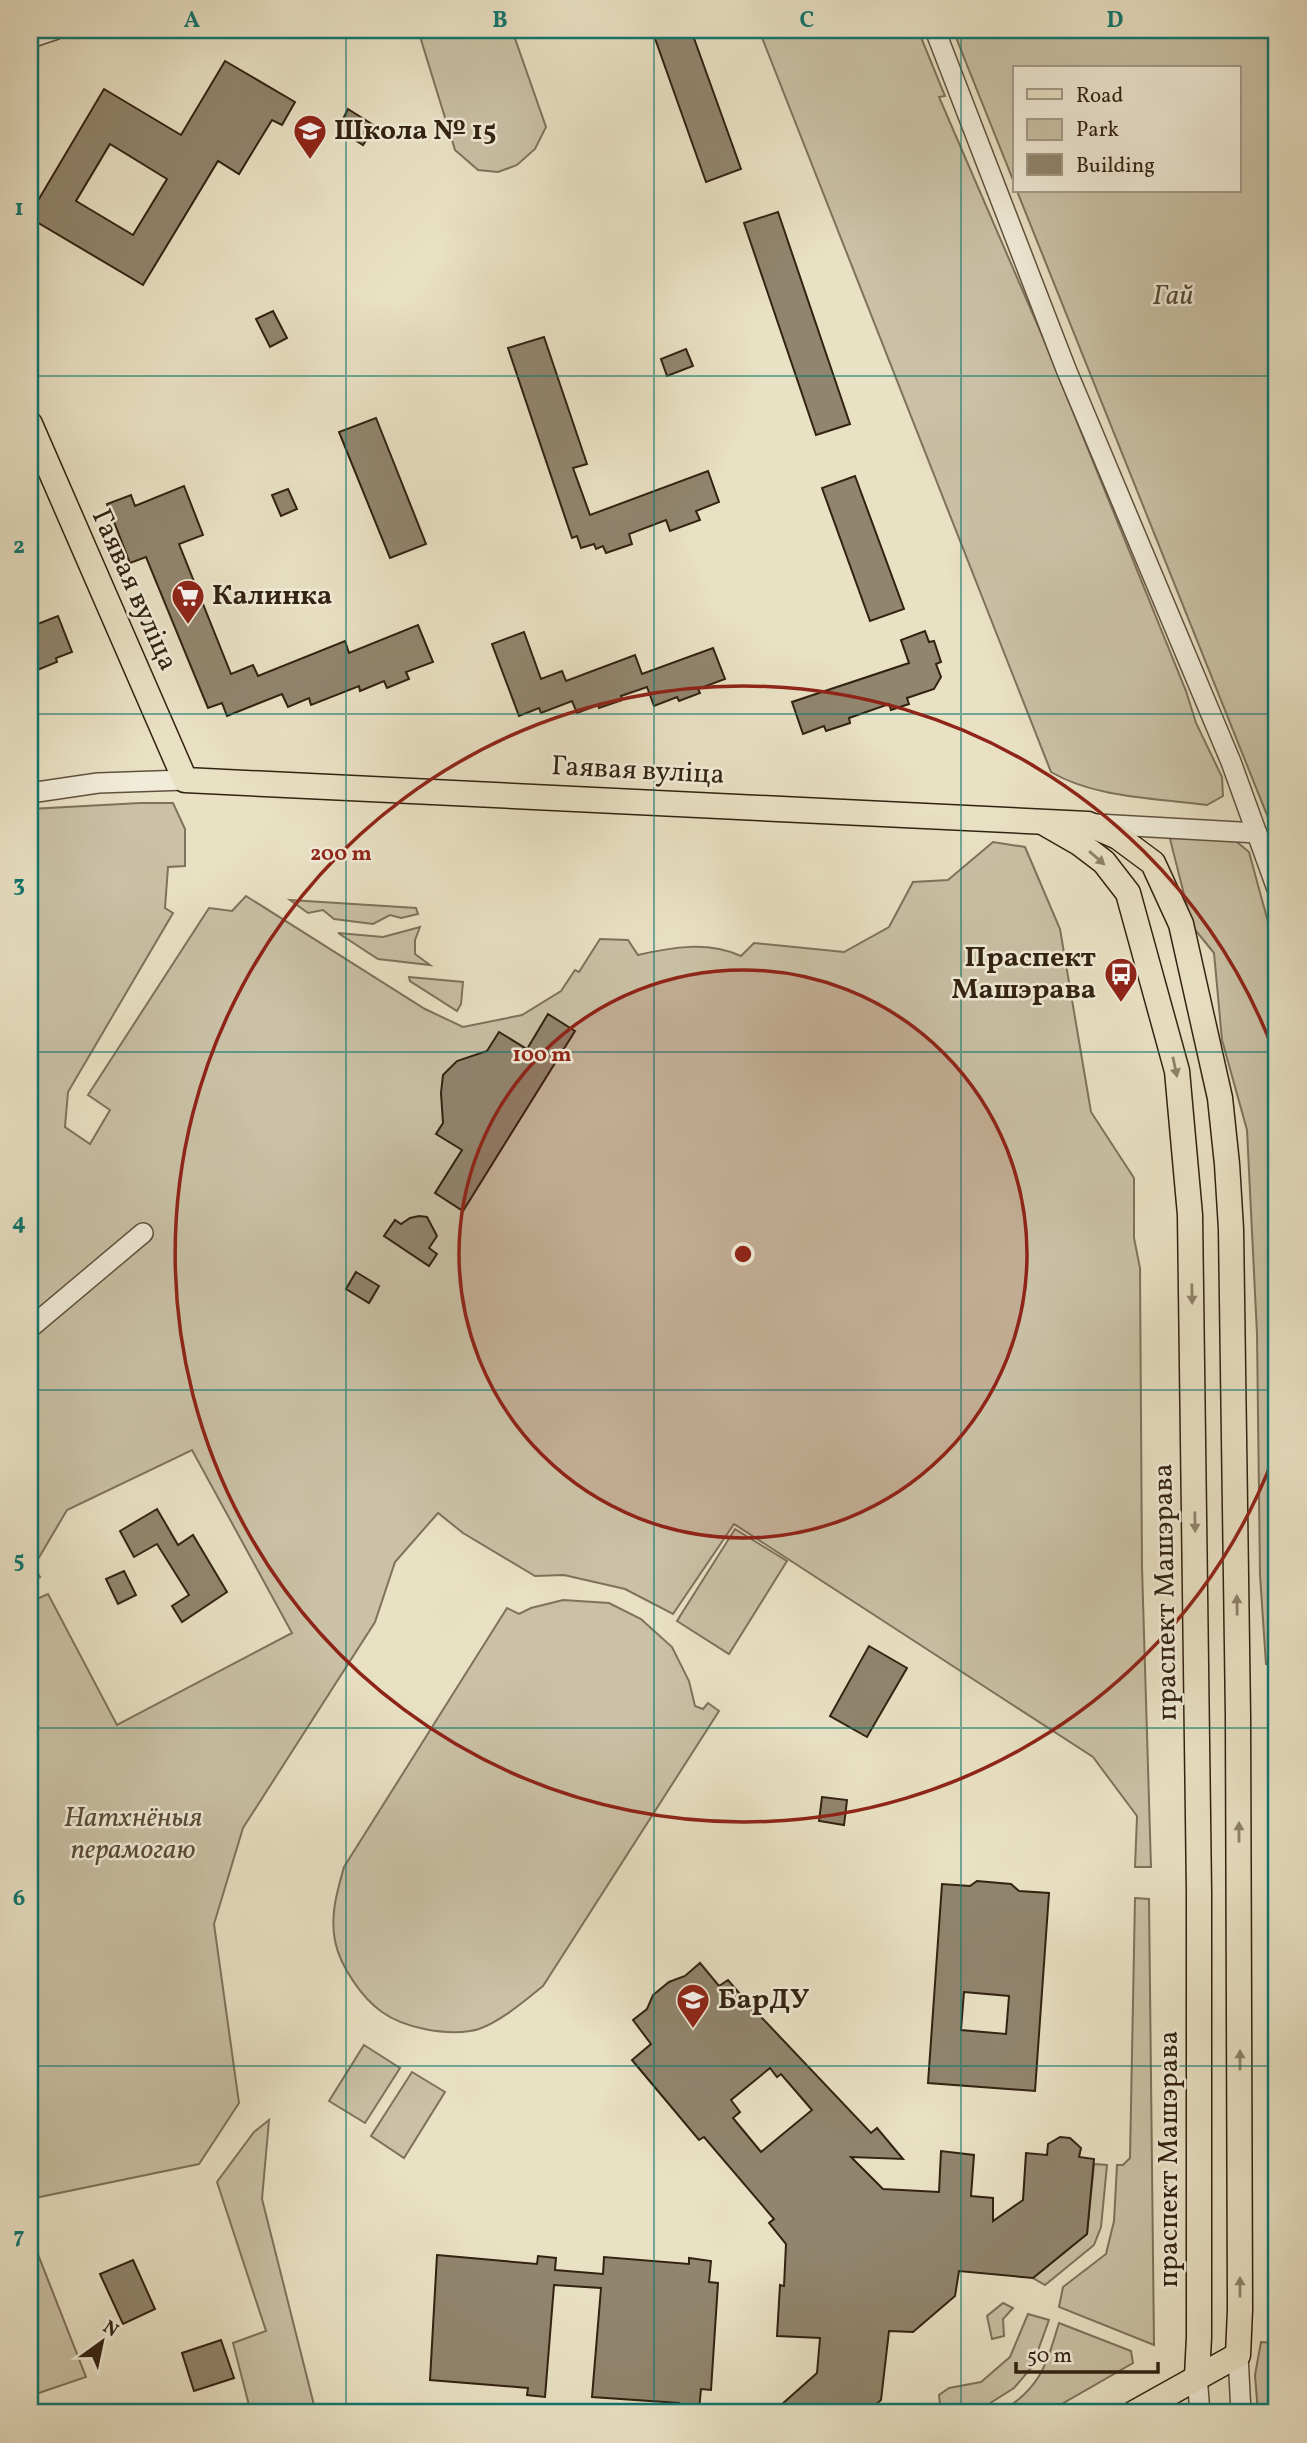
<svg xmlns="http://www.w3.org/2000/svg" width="1307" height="2443" font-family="Vollkorn,serif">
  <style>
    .green { fill: #cac1a6; stroke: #7e725c; stroke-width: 2 }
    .building { fill: #91856e; stroke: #322211; stroke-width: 2; fill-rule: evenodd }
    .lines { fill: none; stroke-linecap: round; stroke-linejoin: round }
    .minor-casing { stroke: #60523e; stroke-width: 22 }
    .major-casing { stroke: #322211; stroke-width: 27 }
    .minor { stroke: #f1ecd9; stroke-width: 19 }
    .major { stroke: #e9e1c4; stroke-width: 24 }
    .oneway { fill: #8e826a }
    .grid { fill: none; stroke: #0f766e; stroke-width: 2; stroke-opacity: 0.55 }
    .ring { fill: none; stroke: #8f2418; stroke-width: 3.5 }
    .labels { text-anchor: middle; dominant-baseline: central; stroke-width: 5; stroke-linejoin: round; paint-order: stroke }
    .poi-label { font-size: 28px; font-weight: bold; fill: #322211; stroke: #f1ecd9; text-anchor: start }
    .park-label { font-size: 28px; font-style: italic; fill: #584a36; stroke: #f1ecd9 }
    .street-label { font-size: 28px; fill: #322211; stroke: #f1ecd9 }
    .centre { fill: #8f2418; stroke: #f1ecd9; stroke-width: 3.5 }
    .ring-label { font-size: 21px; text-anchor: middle; font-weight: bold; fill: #8f2418; stroke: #f1ecd9; stroke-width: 5; stroke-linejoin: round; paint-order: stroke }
    .neatline { fill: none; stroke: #0f766e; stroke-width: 2.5 }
    .grid-label { font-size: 23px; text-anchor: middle; font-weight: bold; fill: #0f766e }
  </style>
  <rect width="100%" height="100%" fill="#e9e1c4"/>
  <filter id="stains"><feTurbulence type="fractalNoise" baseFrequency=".00286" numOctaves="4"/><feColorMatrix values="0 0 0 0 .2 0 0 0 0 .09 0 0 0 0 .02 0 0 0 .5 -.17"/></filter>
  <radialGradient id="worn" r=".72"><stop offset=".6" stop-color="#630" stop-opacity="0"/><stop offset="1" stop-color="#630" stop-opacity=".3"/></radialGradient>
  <g class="green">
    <polygon points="418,30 512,30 546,127 535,149 517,165 498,172 478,170 455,150"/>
    <path d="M759,30h159l27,66 -6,1 102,236 145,358 10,32 26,54 1,19 -16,9c-51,-7 -112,-7 -156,-33z"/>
    <polygon points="953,30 1277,30 1277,840 1017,191 1239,191 1239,68 1015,68 1015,185"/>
    <path d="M140,803h33l12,26v37l-17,1 -3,41 8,5 -105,179 -3,35 25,17 20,-34 -22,-15 121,-187 23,3 14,-15 179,113 38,18 59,-12 39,-24 14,-21 4,2 21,-33 28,1 10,15c34,-8 70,-14 103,1l13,-13 90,9 45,-25 24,-45 35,-2 45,-38 32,5 35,82 31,183 43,66v60l6,30 2,299 9,300h-16l2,-51 -44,-59 -359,-233 -61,90 -48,-25 -61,-14 -29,1 -72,-43 -25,-20 -43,49 -20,60 -132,206 -29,96 25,179 -40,61 -169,35v-597l18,-8 69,131 175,-92 -100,-183 -125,60 -33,56 6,11 -10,5v-773z"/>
    <polygon points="1214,823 1249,852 1277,955 1277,1669 1266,1664 1260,1575 1257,1334 1247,1130 1222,1040 1214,953 1192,926 1170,839"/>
    <polygon points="290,900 416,908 418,914 401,918 390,915 373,924 334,919 323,910 308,913"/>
    <polygon points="420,927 415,940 415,954 430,965 378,959 338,933 383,937"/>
    <polygon points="409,977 463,982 461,1004 457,1011 410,981"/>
    <polygon points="735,1529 787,1561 729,1654 677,1621"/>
    <path d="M563,1600l46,3 32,16 31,28 17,34 6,25 8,3 5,-6 11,8 -176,275c-17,14 -51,43 -73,45 -26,4 -66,-3 -88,-19 -20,-14 -42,-46 -47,-71 -5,-26 2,-49 9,-74l163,-259 12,6 12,-6z"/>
    <polygon points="1135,1898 1149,1899 1154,2345 1059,2307 1063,2287 1106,2254 1114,2221 1117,2165 1123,2165 1130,2158"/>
    <polygon points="364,2045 400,2068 365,2123 329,2101"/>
    <polygon points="412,2072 445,2092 404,2158 371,2136"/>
    <polygon points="269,2120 262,2199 316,2413 251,2413 233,2343 266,2331 217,2182 254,2132"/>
    <polygon points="1094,2164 1107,2165 1101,2227 1094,2245 1045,2285 1033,2278 1087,2234"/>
    <polygon points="30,2234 86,2377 30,2396"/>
    <polygon points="1003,2303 1013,2308 1003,2319 1004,2336 992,2339 987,2316"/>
    <polygon points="1028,2314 1049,2320 1032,2367 1014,2388 976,2412 941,2413 939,2395 949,2388 981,2382 1010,2357"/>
    <path d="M1059,2323l72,28 2,12 -87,50h-47c41,-24 47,-47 60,-90z"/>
    <polygon points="1261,2342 1277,2343 1277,2413 1258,2413 1255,2375"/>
  </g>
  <g class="building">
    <polygon points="652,30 691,30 741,169 706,182"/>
    <path d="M225,61l70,41 -13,23 -10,-5 -33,54 -21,-13 -75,124 -113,-67v-4l74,-125 77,46zM110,144l57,35 -34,56 -57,-34z"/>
    <polygon points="348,109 375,126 363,145 338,129"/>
    <polygon points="778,212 850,424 816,435 744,223"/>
    <polygon points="273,311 287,338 270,347 256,319"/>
    <polygon points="544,337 587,464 573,468 590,515 708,471 719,502 696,511 700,520 670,531 666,520 629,534 632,544 606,553 603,546 596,549 594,544 581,548 577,536 572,538 508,348"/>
    <polygon points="686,349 693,366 667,376 661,359"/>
    <polygon points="376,418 426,544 390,558 339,432"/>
    <polygon points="855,476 904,609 870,621 822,488"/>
    <polygon points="184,486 203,535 179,544 231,674 253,665 258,676 345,641 349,653 418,625 433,662 406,672 409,679 387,688 384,681 360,691 359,686 311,705 309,698 288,707 282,694 227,716 222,703 208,708 146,557 130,563 107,504 131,495 135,506"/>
    <polygon points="288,489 297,509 281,516 272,495"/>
    <polygon points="58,616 72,652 56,658 57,662 30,673 30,627"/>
    <polygon points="925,631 929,642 934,641 941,662 936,664 941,677 934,689 907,698 909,704 891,710 889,704 849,718 850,723 826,731 824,726 803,734 792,702 909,663 901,640"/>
    <polygon points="524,632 541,679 562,671 566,681 635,655 642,674 713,648 725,679 698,689 700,693 679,701 677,697 654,706 647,687 621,696 622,700 599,708 598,705 577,713 572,701 541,713 539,708 519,716 492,644"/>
    <polygon points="548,1014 575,1031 463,1211 435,1193 462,1150 436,1134 443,1123 441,1093 443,1075 457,1061 487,1051 499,1032 527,1049"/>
    <polygon points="419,1216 427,1217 437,1236 429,1248 437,1254 429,1266 384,1236 395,1220 401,1224 410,1218"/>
    <polygon points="356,1272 379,1286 369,1303 346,1289"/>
    <polygon points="157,1509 178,1545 193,1535 227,1592 182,1622 172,1606 189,1595 157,1544 134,1557 120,1531"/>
    <polygon points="124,1571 136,1595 118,1604 106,1579"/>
    <polygon points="869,1646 907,1668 867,1737 830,1716"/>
    <polygon points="822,1797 847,1800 844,1825 819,1821"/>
    <path d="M977,1881l34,3 8,7 30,2 -14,198 -107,-8 14,-199 28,2zM964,1992l45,4 -3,38 -45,-4z"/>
    <path d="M700,1963l19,23 9,-6 18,21 125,132 6,-5 26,31 -52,-2 32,32 56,3 2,-41 33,4 -3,41 22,2v23l30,-21 3,-47 21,2 1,-11 12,-7 10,1 11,10 -2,9 15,2 -7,75 -54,44 -74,-7 -4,25 -42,36 -24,-1 -8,69 -15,13h-94l45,-40 3,-35 -43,-2 3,-51 4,1 2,-42 -17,-21 5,-4 -70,-82 -5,3 -67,-80 19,-16 -18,-24 14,-11 6,-14 16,-13 16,-6zM770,2068l7,9 4,-3 31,36 -51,42 -28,-34 7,-6 -9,-12z"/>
    <polygon points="437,2255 537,2264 538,2256 556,2258 555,2270 603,2274 604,2257 689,2264 689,2258 711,2261 709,2282 718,2283 711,2390 701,2389 699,2410 679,2409 679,2403 592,2397 601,2288 554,2285 545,2397 527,2395 528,2388 430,2380"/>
    <polygon points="133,2260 155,2309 123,2324 100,2274"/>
    <polygon points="221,2340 234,2378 194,2391 182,2353"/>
  </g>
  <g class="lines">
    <defs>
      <g id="minor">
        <polyline points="935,30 1066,369 1231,762 1277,889"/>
        <polyline points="30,38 54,30"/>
        <polyline points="30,793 98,783 185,780"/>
        <polyline points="1097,824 1257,833"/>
        <polyline points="30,1328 143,1233"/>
        <polyline points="1238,2355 1241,2413"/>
        <polyline points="1197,2376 1200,2413"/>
      </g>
      <g id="major">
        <polyline points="30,424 185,780 1088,824 1118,837 1153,863 1181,924 1220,1098 1227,1164 1231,1229 1238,1716 1240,2310 1238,2355 1134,2413"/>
        <polyline points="1046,824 1079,843 1104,862 1128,893 1177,1071 1190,1215 1199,1892 1199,2337 1197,2376"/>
      </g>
    </defs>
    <use href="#minor" class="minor-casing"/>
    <use href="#major" class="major-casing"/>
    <use href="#minor" class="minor"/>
    <use href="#major" class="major"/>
  </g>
  <defs><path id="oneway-solid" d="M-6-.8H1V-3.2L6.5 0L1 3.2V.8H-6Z" transform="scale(1.75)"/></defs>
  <g class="oneway">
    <use href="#oneway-solid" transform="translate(1097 858) rotate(41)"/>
    <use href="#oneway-solid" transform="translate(1175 1067) rotate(78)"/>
    <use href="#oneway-solid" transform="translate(1192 1294) rotate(89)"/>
    <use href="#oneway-solid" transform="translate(1195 1522) rotate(89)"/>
    <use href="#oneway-solid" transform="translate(1237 1605) rotate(-91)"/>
    <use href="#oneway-solid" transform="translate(1239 1832) rotate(-90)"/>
    <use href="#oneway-solid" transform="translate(1240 2060) rotate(-90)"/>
    <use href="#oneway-solid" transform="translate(1240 2287) rotate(-90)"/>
  </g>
  <path class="grid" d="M346,30v2383M654,30v2383M961,30v2383M30,376h1247M30,714h1247M30,1052h1247M30,1390h1247M30,1728h1247M30,2066h1247"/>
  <circle cx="743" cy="1254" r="284" fill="#8f2418" fill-opacity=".12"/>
  <g class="ring">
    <circle cx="743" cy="1254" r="284"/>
    <path d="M1277 1448A568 568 0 1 1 1277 1060"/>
  </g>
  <defs>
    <symbol id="school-pin" viewBox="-11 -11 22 30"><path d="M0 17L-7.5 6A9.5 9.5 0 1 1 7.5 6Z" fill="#8f2418" stroke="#f1ecd9"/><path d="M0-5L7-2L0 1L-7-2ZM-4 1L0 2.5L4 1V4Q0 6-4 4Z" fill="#fff"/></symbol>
    <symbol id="supermarket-pin" viewBox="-11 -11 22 30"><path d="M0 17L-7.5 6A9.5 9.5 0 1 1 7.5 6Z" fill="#8f2418" stroke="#f1ecd9"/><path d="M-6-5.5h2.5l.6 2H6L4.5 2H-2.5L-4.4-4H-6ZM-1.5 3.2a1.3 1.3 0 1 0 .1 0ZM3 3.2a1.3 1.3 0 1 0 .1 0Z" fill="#fff"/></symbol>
    <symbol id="bus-pin" viewBox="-11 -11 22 30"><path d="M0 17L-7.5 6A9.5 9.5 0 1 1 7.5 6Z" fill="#8f2418" stroke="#f1ecd9"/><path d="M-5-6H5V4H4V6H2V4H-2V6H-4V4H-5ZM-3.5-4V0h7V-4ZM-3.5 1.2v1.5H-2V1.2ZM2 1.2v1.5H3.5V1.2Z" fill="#fff"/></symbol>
    <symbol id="university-pin" viewBox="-11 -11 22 30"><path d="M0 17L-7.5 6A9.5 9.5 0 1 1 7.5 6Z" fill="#8f2418" stroke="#f1ecd9"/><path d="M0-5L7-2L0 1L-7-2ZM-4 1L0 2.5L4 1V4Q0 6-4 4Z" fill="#fff"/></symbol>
  </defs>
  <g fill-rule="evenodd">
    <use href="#school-pin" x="291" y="112" width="38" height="52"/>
    <use href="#supermarket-pin" x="169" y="577" width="38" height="52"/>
    <use href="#bus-pin" x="1102" y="955" width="38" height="52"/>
    <use href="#university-pin" x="674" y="1981" width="38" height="52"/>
  </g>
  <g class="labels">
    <g class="poi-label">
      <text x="334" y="131">Школа № 15</text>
      <text x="212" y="596">Калинка</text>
      <text x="1096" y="958" text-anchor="end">Праспект<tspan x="1096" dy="32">Машэрава</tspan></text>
      <text x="718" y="2000">БарДУ</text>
    </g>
    <g class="park-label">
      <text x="1173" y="296">Гай</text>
      <text x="133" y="1818">Натхнёныя<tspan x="133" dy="32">перамогаю</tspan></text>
    </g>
    <g class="street-label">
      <text transform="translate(134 590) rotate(66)">Гаявая вуліца</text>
      <text transform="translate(638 771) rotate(3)">Гаявая вуліца</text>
      <text transform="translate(1166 1592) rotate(-91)">праспект Машэрава</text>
      <text transform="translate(1169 2159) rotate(-90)">праспект Машэрава</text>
    </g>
  </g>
  <circle cx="743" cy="1254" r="10" class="centre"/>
  <g class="ring-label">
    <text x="341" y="860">200 m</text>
    <text x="542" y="1061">100 m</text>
  </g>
  <rect width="1307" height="2443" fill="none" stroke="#e9e1c4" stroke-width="77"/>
  <rect x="1013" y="66" width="228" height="126" fill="#f1ecd9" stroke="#a59b89" stroke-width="2"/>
  <rect x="1027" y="89" width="35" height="10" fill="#e9e1c4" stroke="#a59b89" stroke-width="2"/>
  <text x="1076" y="102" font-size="21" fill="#322211">Road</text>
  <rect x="1027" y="119" width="35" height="21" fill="#cac1a6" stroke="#a59b89" stroke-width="2"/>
  <text x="1076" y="136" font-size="21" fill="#322211">Park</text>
  <rect x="1027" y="154" width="35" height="21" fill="#91856e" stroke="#a59b89" stroke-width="2"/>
  <text x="1076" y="172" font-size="21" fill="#322211">Building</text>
  <g transform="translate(102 2342) rotate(33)" stroke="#f1ecd9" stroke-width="5" paint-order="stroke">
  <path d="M0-5L12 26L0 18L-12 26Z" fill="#322211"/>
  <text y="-10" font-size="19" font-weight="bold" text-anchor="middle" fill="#322211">N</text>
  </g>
  <path d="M1016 2362v10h142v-10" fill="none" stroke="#322211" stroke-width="3.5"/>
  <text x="1027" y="2362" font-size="21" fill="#322211" stroke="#f1ecd9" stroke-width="5" paint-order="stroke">50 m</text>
  <rect x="38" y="38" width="1230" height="2366" class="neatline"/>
  <g class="grid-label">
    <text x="192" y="27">A</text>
    <text x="500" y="27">B</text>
    <text x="807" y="27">C</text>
    <text x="1115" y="27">D</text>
    <text x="19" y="215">1</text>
    <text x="19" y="553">2</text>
    <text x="19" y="891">3</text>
    <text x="19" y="1229">4</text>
    <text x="19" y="1567">5</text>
    <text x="19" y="1905">6</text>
    <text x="19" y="2243">7</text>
  </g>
  <rect width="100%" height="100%" filter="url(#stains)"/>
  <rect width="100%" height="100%" fill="url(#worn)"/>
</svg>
